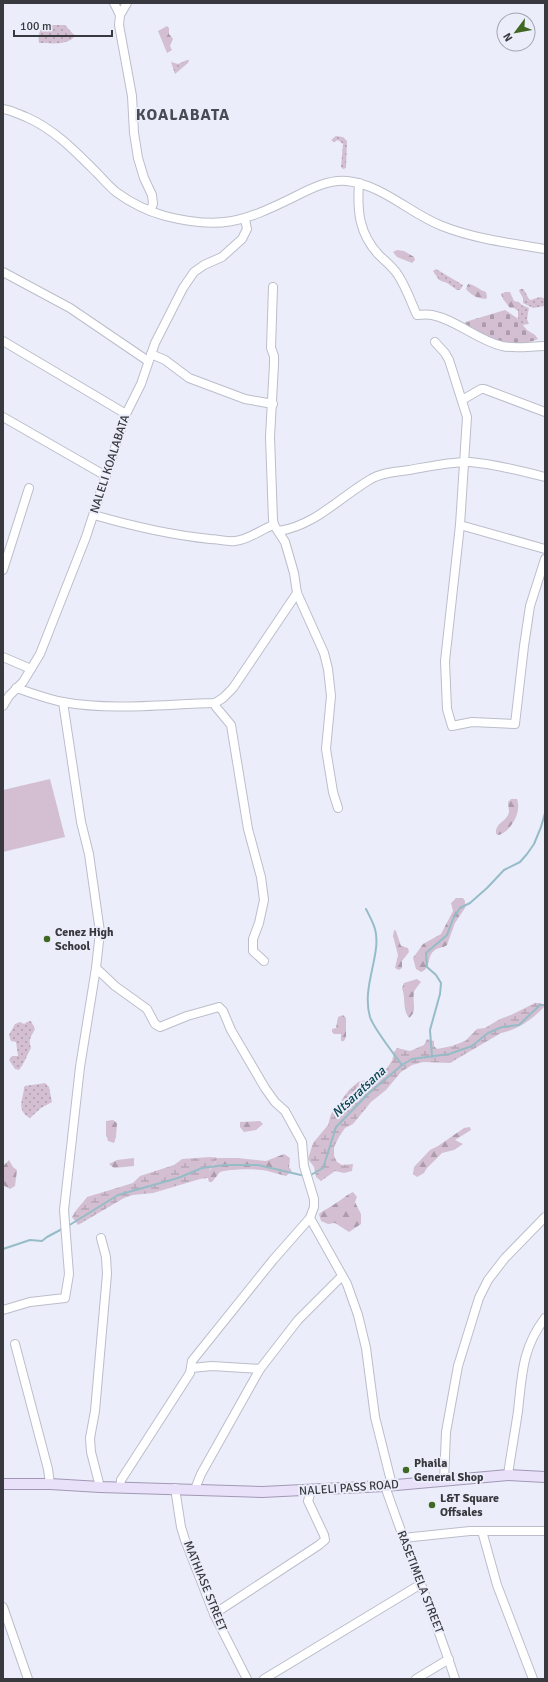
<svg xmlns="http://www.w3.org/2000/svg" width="548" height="1682" font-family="Signika,sans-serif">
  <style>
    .grass { fill: url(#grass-dots) }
    .forest { fill: url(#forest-firs) }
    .wetland { fill: url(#wetland-marsh) }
    .cemetery { fill: url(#cemetery-stones) }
    .pitch { fill: #d3bfd1 }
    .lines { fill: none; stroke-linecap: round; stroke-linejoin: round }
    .stream { stroke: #96bcc8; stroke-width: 2 }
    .minor-casing { stroke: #bbbeca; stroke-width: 10 }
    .major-casing { stroke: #a298b5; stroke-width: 12 }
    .minor { stroke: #fff; stroke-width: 8 }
    .major { stroke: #e9e0f9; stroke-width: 10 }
    .poi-dot { fill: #406823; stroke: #ebeefa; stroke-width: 1.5 }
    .labels { text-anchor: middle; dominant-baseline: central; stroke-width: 4; stroke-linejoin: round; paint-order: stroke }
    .street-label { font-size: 12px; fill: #38393e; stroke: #ebeefa }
    .poi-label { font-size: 12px; font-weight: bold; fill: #38393e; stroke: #ebeefa; text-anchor: start }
    .water-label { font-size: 13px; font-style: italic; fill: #08424f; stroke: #ebeefa }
    .district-label { font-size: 16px; font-weight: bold; letter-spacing: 1px; fill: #484a54; stroke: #ebeefa }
  </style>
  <defs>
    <pattern id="grass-dots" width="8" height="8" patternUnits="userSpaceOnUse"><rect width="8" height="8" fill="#d3bfd1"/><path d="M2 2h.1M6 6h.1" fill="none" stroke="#ac9cab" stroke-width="1.8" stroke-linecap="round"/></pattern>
    <pattern id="forest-firs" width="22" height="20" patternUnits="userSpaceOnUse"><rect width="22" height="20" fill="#d3bfd1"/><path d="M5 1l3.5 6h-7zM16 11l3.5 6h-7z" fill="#ac9cab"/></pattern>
    <pattern id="wetland-marsh" width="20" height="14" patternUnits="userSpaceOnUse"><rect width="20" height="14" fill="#d3bfd1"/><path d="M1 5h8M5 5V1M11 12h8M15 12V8" fill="none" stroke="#ac9cab"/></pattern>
    <pattern id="cemetery-stones" width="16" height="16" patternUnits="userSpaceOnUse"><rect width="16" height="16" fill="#d3bfd1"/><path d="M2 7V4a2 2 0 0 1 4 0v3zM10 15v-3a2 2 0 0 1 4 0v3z" fill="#ac9cab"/></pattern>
  </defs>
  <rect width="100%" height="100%" fill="#ebeefa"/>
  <g class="grass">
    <path d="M46,25h19l10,11c-7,10 -26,7 -36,7 -1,-8 0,-14 7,-18z"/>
    <polygon points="187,60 189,60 188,63 175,74 171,62 178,64"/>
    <polygon points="336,136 343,137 347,141 346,168 343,169 341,167 343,144 338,140 334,142 331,140"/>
    <polygon points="436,269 463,285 460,290 457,290 447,283 439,280 433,271"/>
    <path d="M520,289h3c3,3 4,8 7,11 6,-1 10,-5 15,-1v7l-12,2 -10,-5v-5l-4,-7z"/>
    <polygon points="522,305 529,308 527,319 529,324 522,325 518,320 518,308"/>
    <path d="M31,1021l4,8c-4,8 -7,10 -4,19 -4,7 -7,16 -12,22l-4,-1 -6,-9 3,-4h6l-2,-14 -5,-1 -2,-6 6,-11 5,-2 4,2 3,-2z"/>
    <path d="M45,1083l4,4 3,15 -11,6 -11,10c-15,-8 -6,-20 -6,-31l1,-1z"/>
  </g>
  <g class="forest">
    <polygon points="167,26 169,28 169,34 173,39 170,46 172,50 167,53 158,31"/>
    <polygon points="397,250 404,251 414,257 415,260 412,263 397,257 393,252"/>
    <path d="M468,284c6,0 11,6 18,8l1,5 -1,2c-8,0 -15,-4 -20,-10z"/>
    <polygon points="505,292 510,292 514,301 519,302 522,305 518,308 518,311 514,308 510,308 503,299 501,294"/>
    <path d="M511,799h6c5,13 -6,32 -18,36l-3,-1c-1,-12 11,-12 13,-22 0,-3 -1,-7 -1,-10z"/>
    <path d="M456,898h7l2,3v7l-10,15 -8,22c-4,3 -8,2 -12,5 -9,6 -3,18 -14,22l-5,-3 -3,-11 10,-14 18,-10 12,-23 -2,-8z"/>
    <polygon points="394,930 396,931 401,946 408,948 409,952 402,961 402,968 399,970 395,968 398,955 393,936"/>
    <path d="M417,979l4,3c-3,4 -7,8 -7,11 -2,10 4,18 -5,25 -7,-9 -3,-19 -7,-30l2,-5z"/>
    <polygon points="343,1015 346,1018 346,1037 344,1041 341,1041 341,1034 334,1034 332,1032 332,1029 336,1028 338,1017"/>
    <polygon points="113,1120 117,1123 116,1137 114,1143 108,1141 106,1134 106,1121"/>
    <polygon points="260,1121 263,1124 256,1130 244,1132 240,1127 240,1122"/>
    <polygon points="470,1127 471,1130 455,1140 463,1144 454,1150 442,1153 427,1168 424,1173 417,1177 413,1174 414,1167 430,1150 438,1146 464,1128"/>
    <path d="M284,1154l6,4 -1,9 3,4 -6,5c-5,-1 -10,-3 -15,-4 -12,-4 -39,-3 -51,0l-8,10h-3c-4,-9 4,-17 10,-24h19l28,3z"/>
    <polygon points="134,1158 134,1166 114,1168 109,1164 117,1160"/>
    <polygon points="9,1160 13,1167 17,1170 15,1186 10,1189 3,1185 3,1166"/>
    <path d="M353,1192l4,5 -2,5 6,12v10l-12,8 -14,-9 -7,1 -7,-3 -2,-7c6,-5 12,-7 17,-11 7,-4 10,-8 17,-11z"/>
  </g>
  <g class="wetland">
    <path d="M535,1003h6l3,4c-12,13 -27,23 -43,26l-51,30 -27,-1 -11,3 -11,7 -15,18 -15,12 -18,22 -8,4 -6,9 -5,10v9l3,6 5,3 11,-1 -1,7 -8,2 -9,-2 -14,10 -5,-4 -2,-10 -6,-8 5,-16 15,-18 3,-11 18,-24 9,-8 23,-6 11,-15 2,-9 3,-4 13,3 14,-6 3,-6 7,2v5l3,3 15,-3 13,-5 12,-12 8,-1 15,-9 11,-4z"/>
    <path d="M210,1157l9,1 -9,10 -2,10 -8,1 -47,14 -20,2 -9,3 -46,27 -6,-8c4,-8 10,-13 15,-20l46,-14 7,-7 34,-11 8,-6z"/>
  </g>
  <path class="cemetery" d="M505,310l12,8 10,12 8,5 3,4c-26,11 -49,-2 -72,-12l-1,-5z"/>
  <polygon class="pitch" points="50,779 65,837 3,852 3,790"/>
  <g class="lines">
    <g class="stream">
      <path d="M366,909c3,6 7,13 9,20 7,25 -14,58 -5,88 4,12 24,37 32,48"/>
      <polyline points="432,1057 430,1030 440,994 441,983 436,975 427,967 426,953 447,935 453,919 460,908 470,903 487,888 504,870 520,862 527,854 534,844 541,827 545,813"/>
      <polyline points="309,1176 323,1168 336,1127 369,1093 402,1065 412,1059 449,1054 472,1046 488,1033 502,1027 519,1025 540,1005 545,1005"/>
      <polyline points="68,1226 118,1195 178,1178 202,1168 225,1165 258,1165 305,1176"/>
      <polyline points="3,1249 30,1240 42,1241 47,1237 62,1229"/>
    </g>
    <defs>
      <g id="minor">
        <polyline points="114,3 120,15"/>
        <polyline points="127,3 120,15 119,25 132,96 134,133 138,158 144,178 152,195 153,204 150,211"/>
        <path d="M3,109c8,1 15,5 23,8 28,12 49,34 71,56 6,6 12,13 19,19 15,11 31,19 49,24 55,14 78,6 127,-18 16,-8 36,-19 55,-17 36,4 62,32 95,45 33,13 68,17 103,23"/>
        <path d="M359,183c-2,28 0,51 20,72 7,7 14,12 19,20 8,12 13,27 19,40 4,0 10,-1 15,0 25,5 45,25 70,31 14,3 29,0 43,0"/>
        <polyline points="3,272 70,308 148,361"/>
        <polyline points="273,287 271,348 274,356 274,364 270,437 273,520 274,525 285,542 294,573 297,593 324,653 328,669 331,696 326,749 333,792 338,808"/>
        <polyline points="3,341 126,414"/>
        <polyline points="435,342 445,353 449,360 467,417 460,525 445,661 447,709 452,726 472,722 515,724 524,646 530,606 545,559"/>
        <polyline points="151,354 165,360 189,378 245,399 273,404"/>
        <polyline points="462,400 481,389 484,389 545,412"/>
        <polyline points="3,417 106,476"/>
        <path d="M94,515c38,11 77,20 116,24 8,0 17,3 25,2 14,-1 26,-12 39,-16"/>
        <polyline points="460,525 545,549"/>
        <path d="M279,531c37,-6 61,-34 92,-52 11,-7 26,-7 38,-9 17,-3 45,-9 61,-8 24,2 52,9 75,15"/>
        <polyline points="3,570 29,488"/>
        <polyline points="3,657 31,669"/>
        <path d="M16,688c16,5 31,11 47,14 50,9 102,2 152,1l8,-5 10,-10 64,-95"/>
        <polyline points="63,702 81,822 89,854 100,932 96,968 115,986 147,1009 155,1024 160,1027 187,1016 219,1007 223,1011 231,1030 265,1088 275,1102 285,1111 302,1142 304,1166 314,1199 314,1207 310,1218 347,1284 358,1315 366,1348 375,1417 392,1485"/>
        <polyline points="215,703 216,707 231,725 248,829 261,877 264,900 259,923 253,939 253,951 264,961"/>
        <polyline points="3,706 9,696 23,682 40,654 86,537 126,414 141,384 155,343 183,288 194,272 204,265 222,257 242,239 247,229 245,219"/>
        <polyline points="3,1310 30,1302 65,1298 69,1274 64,1210 80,1067 96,968"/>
        <polyline points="15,1344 48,1469 50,1484"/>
        <polyline points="191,1368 212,1366 260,1369"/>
        <path d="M508,1475c3,-22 7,-43 10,-64 4,-36 4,-63 27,-93"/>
        <polyline points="444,1481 446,1432 458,1366 479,1298 488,1280 505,1258 545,1217"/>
        <path d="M385,1486c22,65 49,128 70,193"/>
        <polyline points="100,1487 91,1452 90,1438 95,1411 107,1274 106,1257 101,1238"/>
        <polyline points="120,1488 121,1480 190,1373 192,1361 273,1260 310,1218"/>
        <polyline points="175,1488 181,1527 185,1540 214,1614 247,1679"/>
        <polyline points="195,1489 201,1474 260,1369 298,1320 342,1276"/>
        <polyline points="482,1531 497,1585 533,1679"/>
        <polyline points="403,1538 470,1531 545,1531"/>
        <polyline points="3,1607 28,1679"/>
        <polyline points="214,1614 319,1545 325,1540 324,1535 308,1501 311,1491"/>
        <polyline points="264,1679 421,1584"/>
        <polyline points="416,1679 449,1659"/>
      </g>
      <polyline id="major" points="3,1484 50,1484 100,1487 262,1492 385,1486 508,1475 545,1477"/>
    </defs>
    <use href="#minor" class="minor-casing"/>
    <use href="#major" class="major-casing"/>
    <use href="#minor" class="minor"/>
    <use href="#major" class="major"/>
  </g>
  <g class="poi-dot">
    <circle cx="47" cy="939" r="4"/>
    <circle cx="406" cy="1470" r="4"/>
    <circle cx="432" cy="1505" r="4"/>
  </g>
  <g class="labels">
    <g class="street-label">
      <text transform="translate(110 464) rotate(-72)">NALELI KOALABATA</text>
      <text transform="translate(349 1488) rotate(-4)">NALELI PASS ROAD</text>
      <text transform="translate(420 1582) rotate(69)">RASETIMELA STREET</text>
      <text transform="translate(205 1586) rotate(68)">MATHIASE STREET</text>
    </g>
    <g class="poi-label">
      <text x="55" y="932">Cenez High<tspan x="55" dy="14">School</tspan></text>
      <text x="414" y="1463">Phaila<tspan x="414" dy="14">General Shop</tspan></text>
      <text x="440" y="1498">L&amp;T Square<tspan x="440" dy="14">Offsales</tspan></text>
    </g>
    <g class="water-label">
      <text transform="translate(359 1092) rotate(-43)">Ntsaratsana</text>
    </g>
    <g class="district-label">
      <text x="183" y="115">KOALABATA</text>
    </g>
  </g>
  <rect width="548" height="1682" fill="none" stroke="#38393e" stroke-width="8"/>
  <g transform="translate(516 32) rotate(238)"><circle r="19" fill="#ebeefa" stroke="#a3a6af"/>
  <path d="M0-3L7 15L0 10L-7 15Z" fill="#406823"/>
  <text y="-6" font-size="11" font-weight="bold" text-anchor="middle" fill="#38393e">N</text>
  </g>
  <path d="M14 30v6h98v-6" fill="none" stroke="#38393e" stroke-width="2"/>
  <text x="20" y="30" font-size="12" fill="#38393e" stroke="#ebeefa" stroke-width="3" paint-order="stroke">100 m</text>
</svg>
